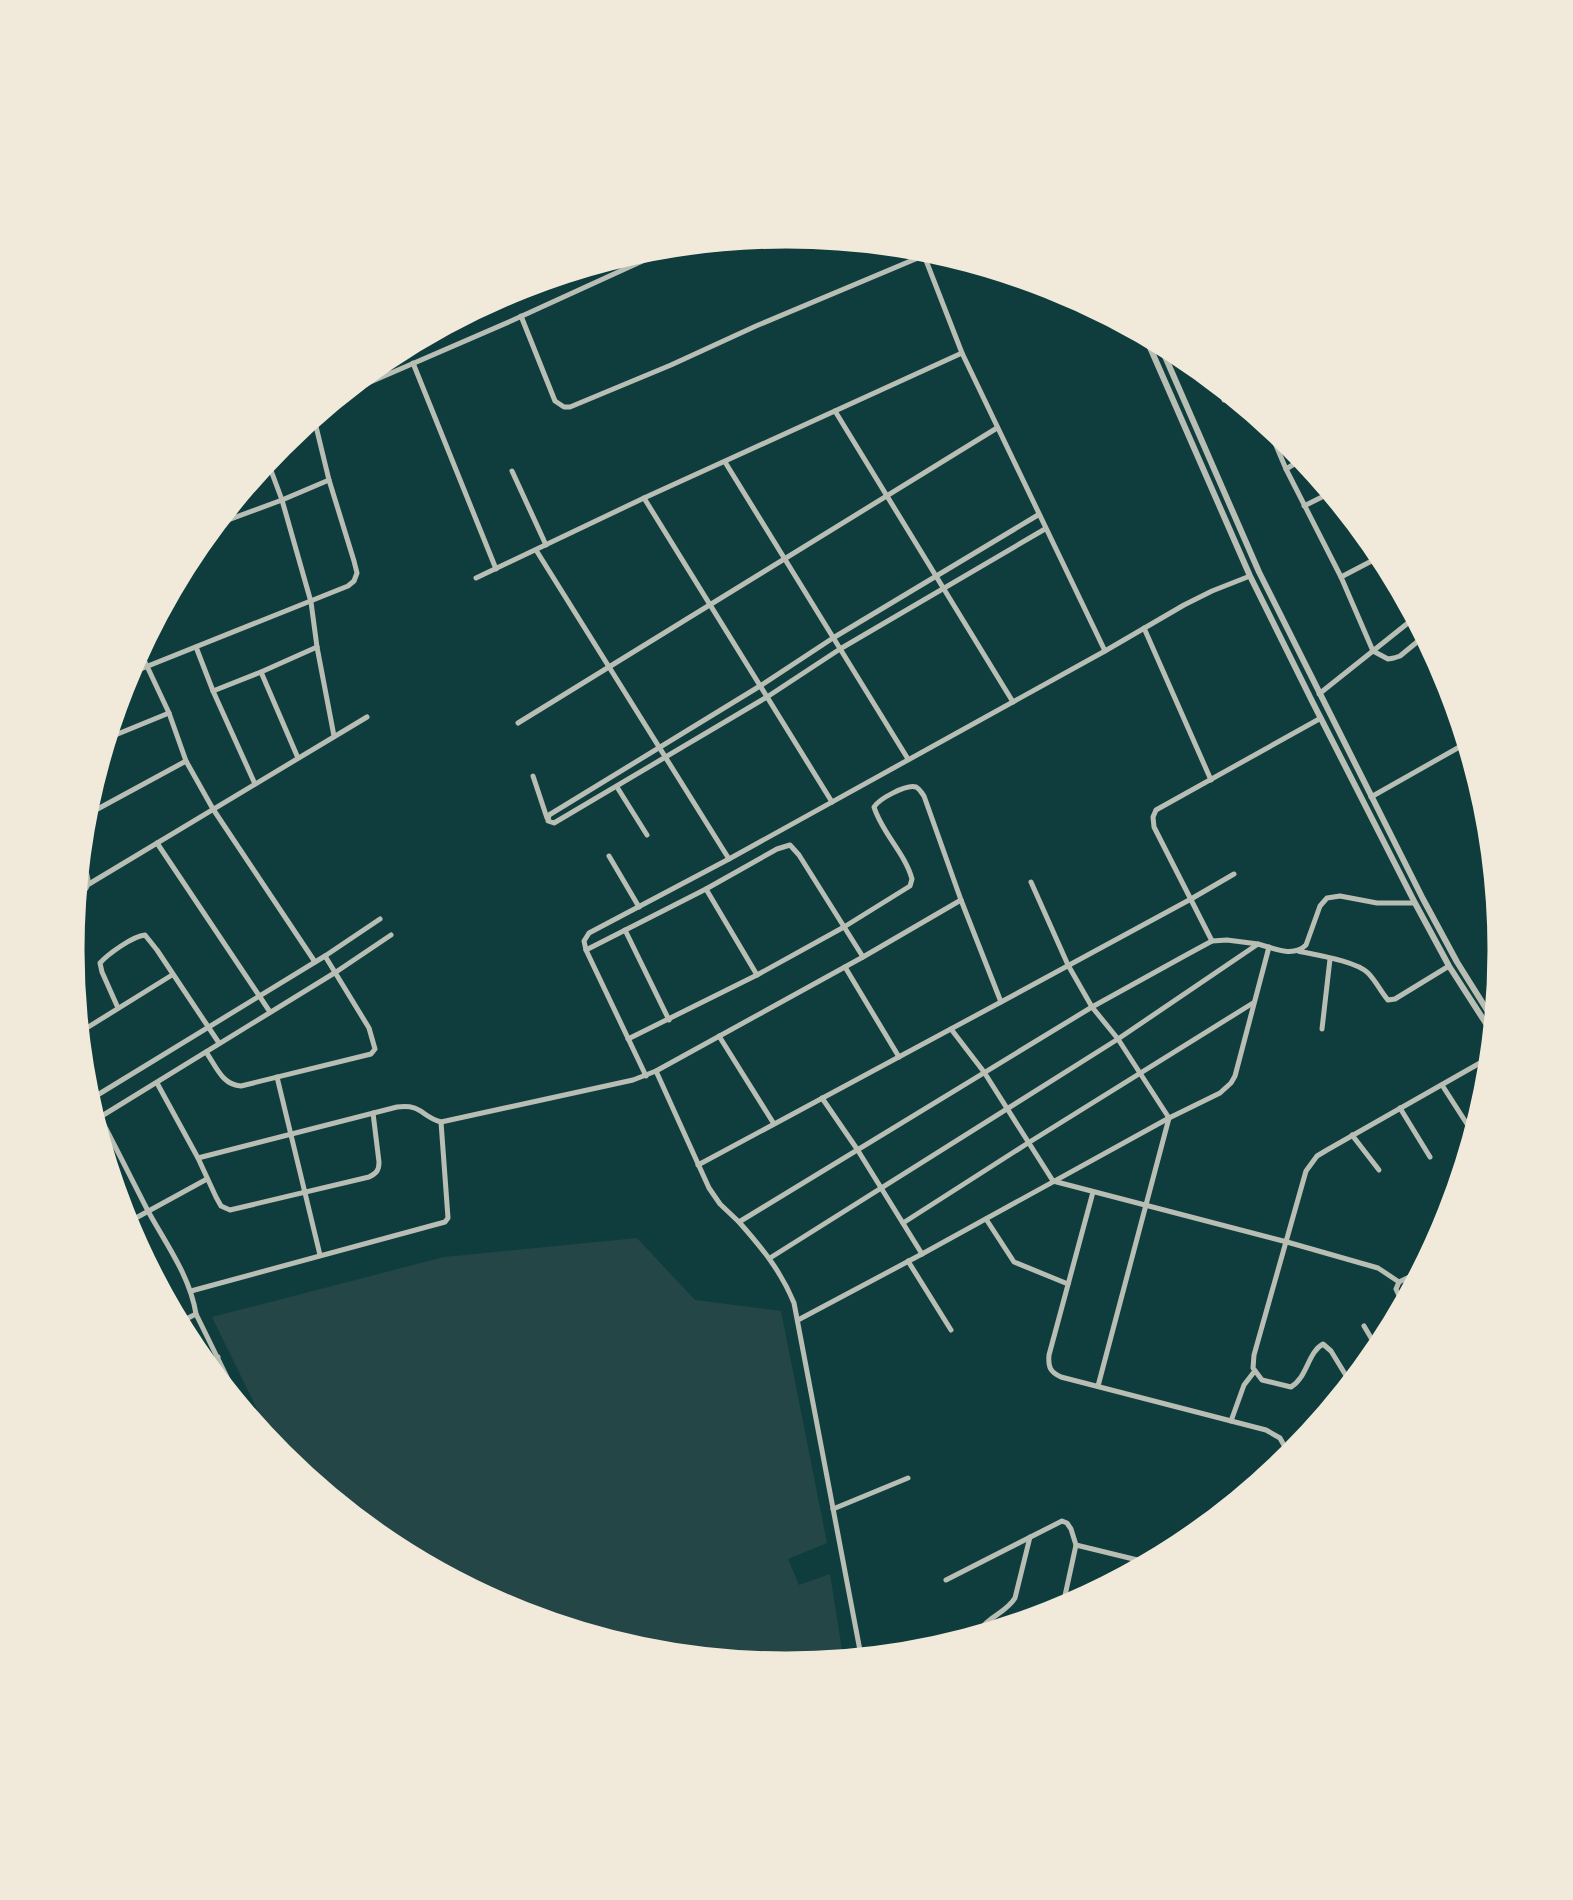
<svg xmlns="http://www.w3.org/2000/svg" width="1573" height="1900" font-family="Signika,sans-serif">
  <style>
    .green { fill: #244646 }
    .lines { fill: none; stroke-linecap: round; stroke-linejoin: round }
    .minor { stroke: #b8beb3; stroke-width: 5 }
    .tertiary { stroke: #b8beb3; stroke-width: 6 }
    .rim { fill: none; stroke: #f1e9da; stroke-width: 9 }
  </style>
  <rect width="100%" height="100%" fill="#0f3d3e"/>
  <polygon class="green" points="637,1238 695,1300 781,1311 827,1543 788,1559 799,1585 830,1574 844,1663 786,1668 646,1654 511,1613 387,1547 283,1462 212,1317 444,1257"/>
  <g class="lines">
    <g class="minor">
      <polyline points="920,245 962,353 1105,651"/>
      <polyline points="521,316 555,401 564,407 570,407 671,365 756,326 925,255"/>
      <polyline points="413,363 496,569"/>
      <polyline points="331,399 511,321 684,242"/>
      <polyline points="1224,400 1235,394"/>
      <polyline points="835,411 1013,702"/>
      <polyline points="1264,417 1286,469 1341,577 1373,651 1388,659 1394,658 1400,656 1428,633"/>
      <polyline points="266,457 282,500 311,602 317,647 334,736"/>
      <polyline points="725,462 908,759"/>
      <polyline points="1286,469 1306,457"/>
      <polyline points="512,471 546,545"/>
      <polyline points="644,498 832,802"/>
      <polyline points="1304,506 1334,491"/>
      <polyline points="1038,515 833,638 760,686 549,815 548,821 554,823 767,697 840,649 1045,529"/>
      <polyline points="209,527 282,500 329,480"/>
      <polyline points="536,550 729,859"/>
      <polyline points="1341,577 1385,554"/>
      <polyline points="476,578 644,498 962,353"/>
      <polyline points="1144,628 1211,780"/>
      <polyline points="1422,638 1445,665"/>
      <polyline points="138,647 169,713 186,761 213,809 315,962"/>
      <polyline points="196,647 213,691 255,784"/>
      <polyline points="261,672 298,758"/>
      <polyline points="123,676 348,586 354,581 357,573 354,561 329,480 313,414"/>
      <polyline points="213,691 261,672 317,647"/>
      <polyline points="1319,694 1418,615"/>
      <polyline points="518,723 997,428"/>
      <polyline points="103,740 169,713"/>
      <polyline points="533,776 547,818"/>
      <polyline points="617,787 647,835"/>
      <polyline points="1371,797 1470,741"/>
      <polyline points="81,818 186,761"/>
      <polyline points="157,843 270,1012"/>
      <polyline points="609,856 639,907"/>
      <polyline points="1031,882 1068,965 1092,1007 1118,1039 1169,1118 1098,1386"/>
      <polyline points="89,884 367,717"/>
      <polyline points="706,889 757,975"/>
      <path d="M73,899c25,-13 13,-26 5,-46"/>
      <polyline points="625,930 669,1020"/>
      <polyline points="1212,941 1154,827 1153,817 1156,810 1321,718"/>
      <polyline points="586,950 706,889 777,849 790,845 799,855 863,957"/>
      <path d="M1298,951c18,4 58,10 70,22 8,8 13,19 20,27l7,-1 54,-33"/>
      <polyline points="845,967 899,1057"/>
      <path d="M118,1008l-16,-36 -2,-9c8,-9 33,-27 45,-28l12,15 62,93"/>
      <polyline points="951,1029 984,1072 1053,1181 1287,1242 1378,1268 1399,1282"/>
      <polyline points="1322,1029 1330,959"/>
      <polyline points="77,1034 172,975"/>
      <polyline points="719,1036 774,1124"/>
      <path d="M628,1039l129,-64 87,-48 66,-41 2,-7c-7,-26 -30,-46 -38,-72 5,-8 32,-23 42,-20 4,2 5,5 8,9l37,104 40,102"/>
      <path d="M206,1052c10,14 16,33 35,34l130,-32 4,-5 -6,-21 -44,-72"/>
      <polyline points="656,1071 709,1188 720,1204 739,1222 1092,1007 1188,954 1212,941 1227,940 1258,944"/>
      <polyline points="646,1076 586,950 584,941 589,933 729,859 1105,651 1184,605 1212,591 1250,576"/>
      <polyline points="277,1077 320,1255"/>
      <path d="M81,1081c23,43 45,87 67,130 18,33 42,65 48,103l53,108"/>
      <path d="M157,1083l41,75 18,39 5,9 9,4 139,-33c8,-4 10,-7 10,-15l-6,-49"/>
      <polyline points="1442,1085 1476,1138"/>
      <polyline points="822,1098 857,1149 922,1254"/>
      <polyline points="86,1102 325,956 380,919"/>
      <polyline points="1400,1108 1430,1157"/>
      <polyline points="92,1122 336,972 391,935"/>
      <polyline points="1352,1135 1379,1170"/>
      <path d="M198,1158l199,-51c26,-3 23,9 44,15l192,-42 23,-9 207,-114 98,-57"/>
      <polyline points="698,1165 1001,1002 1191,899 1234,874"/>
      <path d="M1093,1192l-44,163c-1,12 1,17 12,22l205,53 14,8 12,22"/>
      <polyline points="986,1219 1014,1262 1068,1284"/>
      <path d="M739,1222c23,26 42,49 55,81l68,358"/>
      <polyline points="903,1223 1028,1143 1253,1003"/>
      <polyline points="123,1225 207,1179"/>
      <path d="M770,1258l348,-219 140,-95c15,4 35,14 48,1l14,-39 7,-8 13,-2 37,7h38"/>
      <polyline points="908,1261 951,1330"/>
      <polyline points="191,1291 445,1222 448,1218 441,1122"/>
      <polyline points="1405,1309 1396,1289 1399,1282 1426,1269"/>
      <polyline points="798,1320 922,1254 1169,1118 1220,1093 1231,1083 1235,1076 1269,947"/>
      <polyline points="176,1324 196,1314"/>
      <polyline points="1364,1326 1380,1353"/>
      <polyline points="203,1365 218,1357"/>
      <path d="M1353,1387l-22,-36 -8,-7c-15,8 -16,34 -32,43l-29,-7 -9,-12 1,-13 52,-184 11,-15 10,-6 167,-95"/>
      <polyline points="1231,1421 1244,1385 1254,1372"/>
      <polyline points="833,1509 908,1478"/>
      <polyline points="1076,1545 1154,1564"/>
      <polyline points="946,1580 1062,1521 1067,1523 1071,1529 1076,1545 1061,1614"/>
      <path d="M977,1639c4,-21 28,-24 38,-41l15,-61"/>
    </g>
    <g class="tertiary">
      <polyline points="1142,329 1250,576 1312,701 1415,903 1449,966 1496,1039"/>
      <polyline points="1157,338 1259,572 1423,899 1457,962 1497,1026"/>
    </g>
  </g>
  <path d="M0 0H1573V1900H0ZM80 950a706 706 0 1 1 1412 0a706 706 0 1 1-1412 0Z" fill="#f1e9da" fill-rule="evenodd"/>
  <path class="rim" d="M80 950a706 706 0 1 1 1412 0a706 706 0 1 1-1412 0Z"/>
</svg>
